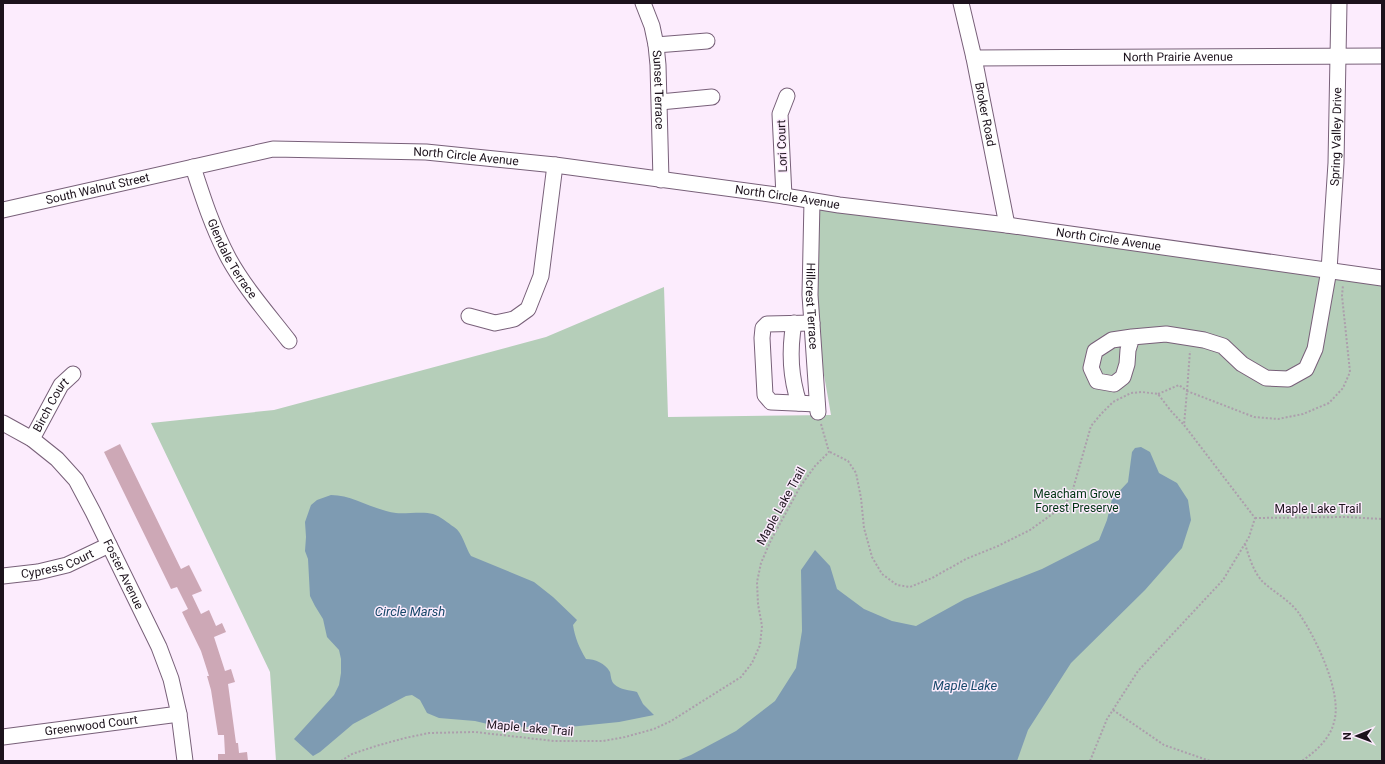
<svg xmlns="http://www.w3.org/2000/svg" width="1385" height="764" font-family="Roboto,sans-serif">
  <style>
    .green { fill: #b5ceb9 }
    .water { fill: #7e9bb2 }
    .building { fill: #cda8b6 }
    .lines { fill: none; stroke-linecap: round; stroke-linejoin: round }
    .minor-casing { stroke: #786079; stroke-width: 17 }
    .path { stroke: #ac9eac; stroke-width: 2; stroke-dasharray: 2 2; stroke-linecap: butt }
    .minor { stroke: #fff; stroke-width: 15 }
    .labels { text-anchor: middle; dominant-baseline: central; stroke-width: 3; stroke-linejoin: round; paint-order: stroke }
    .street-label { font-size: 12px; fill: #1c121c; stroke: #fcecfd }
    .park-label { font-size: 12px; fill: #023514; stroke: #fcecfd }
    .water-label { font-size: 13px; font-style: italic; fill: #17486a; stroke: #fcecfd }
  </style>
  <rect width="100%" height="100%" fill="#fcecfd"/>
  <polygon class="green" points="812,201 1382,278 1382,761 276,761 270,672 151,423 274,410 546,337 664,287 668,417 831,415 810,295"/>
  <g class="water">
    <polygon points="1141,447 1150,452 1159,473 1177,483 1188,500 1191,520 1182,548 1145,590 1071,663 1028,730 1017,761 676,761 691,755 736,731 775,701 796,668 802,631 801,570 815,550 830,566 837,589 864,609 892,621 916,626 965,599 1042,569 1099,540 1107,520 1112,499 1128,482 1132,452 1135,448"/>
    <path d="M331,495c22,0 42,15 65,18 10,1 28,-2 37,1 7,2 15,9 21,13 9,6 11,20 17,29l63,26 19,15 24,23 -4,5c2,13 6,22 13,34 9,0 19,4 24,13 1,4 1,9 4,12 6,6 16,6 23,8l6,12 11,11 -35,7 -60,6 -63,-2 -21,-5 -36,-3 -12,-5 -7,-13 -8,-5 -6,1 -53,28 -33,28 -7,4 -19,-17 40,-44 5,-10 2,-12v-14l-2,-9 -12,-13 -4,-18 -8,-13 -5,-10 -2,-37 -3,-8 1,-14 -1,-15 6,-17 6,-5z"/>
  </g>
  <polygon class="building" points="120,444 181,569 189,565 202,591 192,595 201,614 209,610 216,626 222,623 226,632 214,637 225,671 231,669 235,682 228,684 236,743 238,743 239,753 247,752 248,761 218,761 218,754 225,754 224,735 218,735 211,690 207,676 209,676 201,651 182,612 188,609 177,587 171,589 104,452"/>
  <g class="lines">
    <defs>
      <g id="minor">
        <path id="s1" d="M643,3l9,23 4,19 2,20 3,115"/>
        <path id="s2" d="M961,3l13,55 33,167"/>
        <polyline points="656,45 707,41"/>
        <path id="s3" d="M974,58l408,-2"/>
        <polyline points="660,102 712,97"/>
        <path id="s4" d="M193,167c10,31 20,62 36,92 16,29 39,55 60,82"/>
        <polyline points="784,196 780,114 787,96"/>
        <path id="s5" d="M812,201l-2,94 8,117"/>
        <path id="s6" d="M3,210l270,-61 153,3 129,13 229,31 55,9 168,20 375,53"/>
        <polyline points="469,316 495,323 514,319 528,309 541,276 555,165"/>
        <path d="M794,323c-5,28 -4,53 5,80"/>
        <polyline points="812,323 767,324 763,328 762,338 765,395 771,402 817,404"/>
        <path id="s7" d="M1132,337l-4,13 -1,14 -4,13 -9,7 -17,-3 -6,-13 4,-17 17,-11 20,-3 34,-3 38,6 19,6 19,18 24,14 22,1 18,-10 9,-20 14,-79 7,-107 3,-160"/>
        <path id="s8" d="M3,423l29,16 25,20 19,21 17,32 66,135 12,32 8,35 6,47"/>
        <path id="s9" d="M32,439l29,-54 12,-11"/>
        <path id="s10" d="M3,576l35,-4 29,-7 42,-20"/>
        <path id="s11" d="M3,737l176,-23"/>
      </g>
    </defs>
    <use href="#minor" class="minor-casing"/>
    <g class="path">
      <polyline points="1187,391 1190,351"/>
      <polyline points="1158,394 1179,385 1187,391"/>
      <polyline points="821,424 829,452"/>
      <polyline points="830,452 848,461 856,473 861,498 864,528 872,557 882,574 897,585 910,587 932,578 966,559 998,546 1030,530 1065,505 1073,489 1091,426 1101,414 1113,402 1131,393 1142,392 1158,394 1171,411 1184,425"/>
      <polyline points="1255,518 1346,517 1382,519"/>
      <path d="M1245,544c4,13 9,29 18,38 12,11 25,17 35,30 17,24 45,81 36,110 -4,17 -18,29 -32,39"/>
      <polyline points="1113,710 1164,745 1210,761"/>
      <polyline points="341,761 352,754 376,746 405,738 429,733 475,732 554,741 603,741 625,737 654,729 671,721 741,677 752,663 760,645 762,626 758,604 757,582 761,563 771,540 800,487 815,466 829,452"/>
      <polyline points="1090,761 1107,719 1138,671 1223,580 1249,537 1255,518 1184,425 1187,391 1254,417 1278,419 1303,414 1329,403 1343,388 1350,372 1342,296 1343,285"/>
    </g>
    <use href="#minor" class="minor"/>
  </g>
  <g class="labels">
    <g class="street-label">
      <text stroke="none"><textPath href="#s3" startOffset="204">North Prairie Avenue</textPath></text>
      <text stroke="none"><textPath href="#s1" startOffset="89">Sunset Terrace</textPath></text>
      <text stroke="none"><textPath href="#s2" startOffset="114">Broker Road</textPath></text>
      <text stroke="none"><textPath href="#s7" startOffset="567">Spring Valley Drive</textPath></text>
      <text transform="translate(782 146) rotate(-92)">Lori Court</text>
      <text stroke="none"><textPath href="#s6" startOffset="470">North Circle Avenue</textPath></text>
      <text stroke="none"><textPath href="#s6" startOffset="97">South Walnut Street</textPath></text>
      <text stroke="none"><textPath href="#s6" startOffset="794">North Circle Avenue</textPath></text>
      <text stroke="none"><textPath href="#s6" startOffset="1118">North Circle Avenue</textPath></text>
      <text stroke="none"><textPath href="#s4" startOffset="100">Glendale Terrace</textPath></text>
      <text stroke="none"><textPath href="#s5" startOffset="105">Hillcrest Terrace</textPath></text>
      <text stroke="none"><textPath href="#s9" startOffset="39">Birch Court</textPath></text>
      <text transform="translate(781 506) rotate(-61)">Maple Lake Trail</text>
      <text x="1318" y="509">Maple Lake Trail</text>
      <text stroke="none"><textPath href="#s10" startOffset="56">Cypress Court</textPath></text>
      <text stroke="none"><textPath href="#s8" startOffset="199">Foster Avenue</textPath></text>
      <text stroke="none"><textPath href="#s11" startOffset="89">Greenwood Court</textPath></text>
      <text transform="translate(530 728) rotate(5)">Maple Lake Trail</text>
    </g>
    <g class="park-label">
      <text x="1077" y="494">Meacham Grove<tspan x="1077" dy="14">Forest Preserve</tspan></text>
    </g>
    <g class="water-label">
      <text x="410" y="611">Circle Marsh</text>
      <text x="965" y="685">Maple Lake</text>
    </g>
  </g>
  <rect width="1385" height="764" fill="none" stroke="#1c121c" stroke-width="8"/>
  <g transform="translate(1357 736) rotate(269)" stroke="#fcecfd" stroke-width="3" paint-order="stroke">
  <path d="M0-3L7 15L0 10L-7 15Z" fill="#1c121c"/>
  <text y="-6" font-size="11" font-weight="bold" text-anchor="middle" fill="#1c121c">N</text>
  </g>
</svg>
